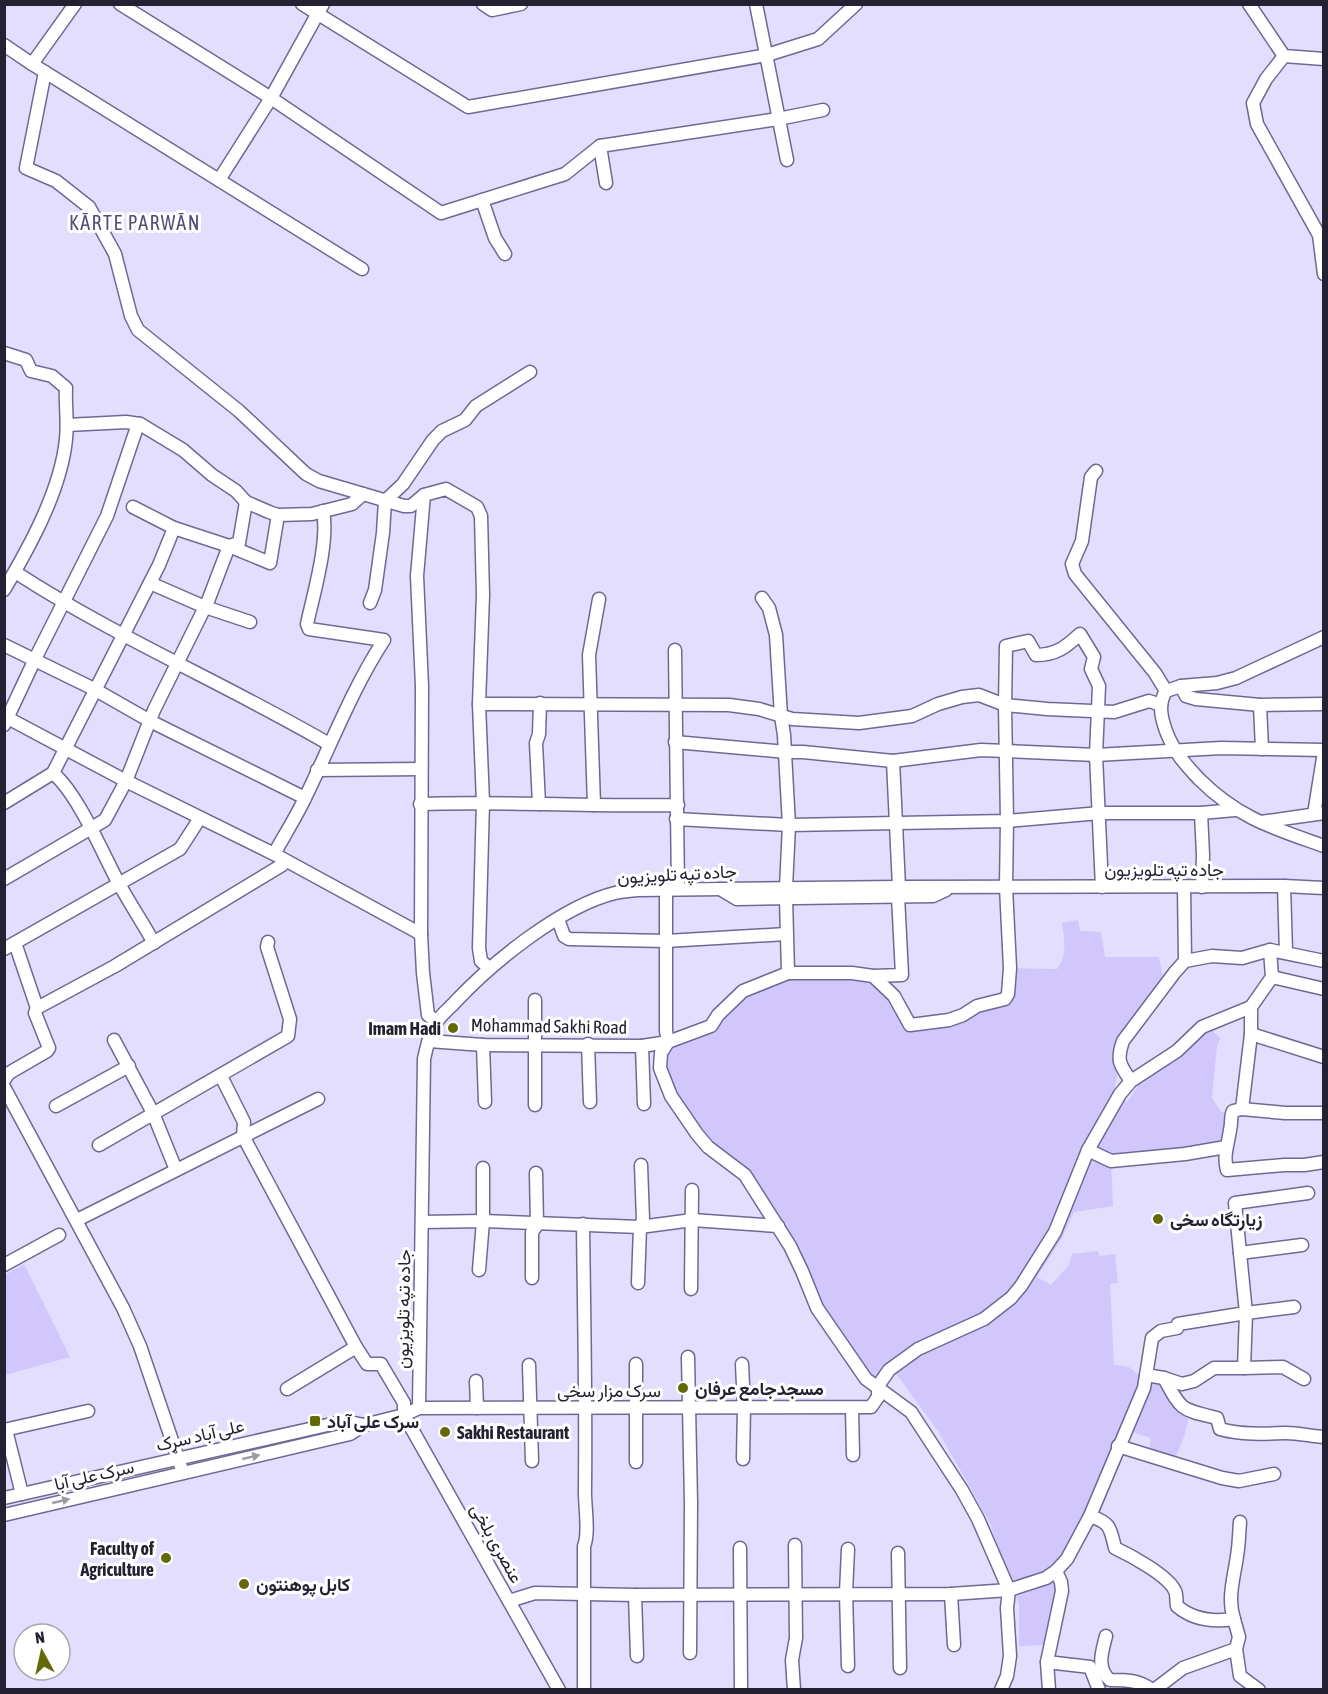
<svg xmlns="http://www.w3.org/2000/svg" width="1328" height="1694" font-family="'Asap Condensed',Vazirmatn,sans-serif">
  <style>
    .green { fill: #d1c7fd }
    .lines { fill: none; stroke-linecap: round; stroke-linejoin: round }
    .minor-casing { stroke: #706894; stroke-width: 15 }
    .minor { stroke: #fff; stroke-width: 12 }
    .oneway { fill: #9c9ba3 }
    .poi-dot { fill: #646908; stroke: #fff; stroke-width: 2 }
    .labels { text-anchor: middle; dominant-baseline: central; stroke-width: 6; stroke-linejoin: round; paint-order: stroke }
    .street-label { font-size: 18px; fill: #242133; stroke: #fff }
    .poi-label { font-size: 18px; font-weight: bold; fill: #242133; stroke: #fff; text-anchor: start }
    .neighbourhood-label { font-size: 20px; letter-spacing: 1.5px; fill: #554c77; stroke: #fff }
  </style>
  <rect width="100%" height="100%" fill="#e3defd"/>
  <g class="green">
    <path d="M1078,920l2,11 21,1 4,25h54l5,25 -39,52 -11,58 13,10 10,-14 8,-19 61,-45 14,14 -3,8 -5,52 9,14 12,-1 -7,36 -115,14 2,45 -39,6 -12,26 -25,39 14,8 18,-20 3,-11 26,-3 2,5 15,-2 3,29 -8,1 4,81 15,2 10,8 27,4 24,33 -6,25 -8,19 -27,-7 2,-11 -25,-8 -56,126 -19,14 8,17 -6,58 -34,1v-43l-7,-13 -22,-67 -52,-92 -49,-67 -11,22 -61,-78 -55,-106 -91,-106 -10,-43 50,-27 32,-35 33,-11 97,-4 37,49 95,-27 5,-30 47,1c11,-14 7,-30 5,-46z"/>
    <polygon points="24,1264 70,1357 5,1375 5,1275"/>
  </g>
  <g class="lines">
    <defs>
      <g id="minor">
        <polyline points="120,4 271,98 441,213 565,174 600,146 778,119 823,110"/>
        <polyline points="302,4 468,107 767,55 818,39 856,4"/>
        <polyline points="483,4 492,10 521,4"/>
        <polyline points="756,4 787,160"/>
        <polyline points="1249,4 1284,56 1324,59"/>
        <polyline points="4,45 32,64 362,269"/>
        <polyline points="1284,56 1266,79 1253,103 1257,124 1319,235 1324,274"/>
        <polyline points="32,64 75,4"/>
        <polyline points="45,72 26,168 56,181 89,207 115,254 131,316 138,330 239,411 306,474 319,481 404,506 411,506 424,495"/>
        <polyline points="600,146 606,183"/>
        <polyline points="219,180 271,98 323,4"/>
        <polyline points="482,200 495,238 505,254"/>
        <path d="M4,353l22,7 5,11 21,5 14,12c-1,17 2,34 0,51 -5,51 -36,107 -62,151"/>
        <polyline points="67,425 126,422 140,424"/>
        <polyline points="1096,471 1091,477 1082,541 1072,564 1075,574 1155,673 1166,691"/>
        <polyline points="174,528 229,546 270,563 278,515"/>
        <path d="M15,572c100,65 211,112 314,172"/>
        <polyline points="150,583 205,607 250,622"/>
        <polyline points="762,598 769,608 776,635 781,716 784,735 789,825 786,888"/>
        <polyline points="370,603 375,590 383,533 385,501 403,484 433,440 442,431 465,420 476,406 530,372"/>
        <path d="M1324,637l-88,41 -19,5 -36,3 -15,5c-8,13 -5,26 0,40 8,21 18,32 33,48 39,39 74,49 125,67"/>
        <polyline points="4,645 94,689 150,721 305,798"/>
        <polyline points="675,650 678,889"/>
        <polyline points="1181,686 1186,696 1196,699 1260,705 1324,704"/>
        <polyline points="479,704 729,705 759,709 792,719 859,723 912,716 938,704 962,697 979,695 1005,705 1047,709 1114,712 1149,701 1161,705"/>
        <polyline points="1260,705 1262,749"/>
        <polyline points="4,716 126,781 274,854 421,934"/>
        <polyline points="4,725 35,659 107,516 137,427 140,424 183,450 212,475 236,491 246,502 269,512 278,515 312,514 352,504 363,494"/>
        <polyline points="675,742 786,752 803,752 893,761 981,750 1096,755 1221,748 1324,750"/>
        <polyline points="893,761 899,887"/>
        <polyline points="317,770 421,769"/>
        <path d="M53,773c25,21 49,79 65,109 11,20 24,40 36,61"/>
        <polyline points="4,803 53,773 159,565 174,528 133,507"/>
        <path d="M420,804c86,-3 172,3 258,1"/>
        <polyline points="539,804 536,743 539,734 540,703"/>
        <polyline points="594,805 589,655 599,599"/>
        <polyline points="1201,813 1203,855 1202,887"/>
        <polyline points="1314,814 1324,752"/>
        <polyline points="676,819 789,825 1007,821 1100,813 1201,813 1235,810"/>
        <polyline points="1261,822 1324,813"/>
        <path d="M274,854c10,-18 22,-37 31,-56 26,-53 47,-109 79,-158l-75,-11 -2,-5c7,-32 22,-82 16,-113"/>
        <polyline points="4,879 105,820 126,781 154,710 208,601 229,546 239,543 246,502"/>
        <polyline points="1284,886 1286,952"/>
        <polyline points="1184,887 1185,961"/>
        <polyline points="666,890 666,1031 668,1042"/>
        <polyline points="722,890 737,899 933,896 946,890"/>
        <polyline points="786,898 788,973"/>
        <polyline points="558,919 564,936 569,939 666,941 786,934"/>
        <polyline points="15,943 37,1008"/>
        <polyline points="4,949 180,849 200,818"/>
        <path d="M1270,950l2,27 -21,30v27l-9,75 -9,2c-3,6 -1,12 -3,19 -2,15 -7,25 -3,40l57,-5h20l20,-3"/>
        <polyline points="873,976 902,975 898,896"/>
        <polyline points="1272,977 1324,989"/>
        <polyline points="535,1000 535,1105"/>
        <polyline points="436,1021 428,1015 423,973 421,934 422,686 417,576 424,495 446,489 477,507 481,516 483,595 479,704 483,802 479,948 481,961 489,968"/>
        <polyline points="1251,1034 1324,1057"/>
        <polyline points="114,1040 153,1113 176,1170"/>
        <polyline points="429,1041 483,1045 642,1046 668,1042"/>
        <polyline points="588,1044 590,1102"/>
        <polyline points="483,1045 485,1102"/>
        <polyline points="642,1046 644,1104"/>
        <polyline points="221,1076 244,1122 243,1136 356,1347 367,1364 381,1364 404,1403 404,1415 559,1690"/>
        <polyline points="4,1080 9,1073 47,1051 49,1048 35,1013 37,1008 115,966 282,865 284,861"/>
        <path d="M1131,1081c-11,-16 -15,-20 -8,-40l52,-69 10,-11 27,-5 30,2 28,-8 54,11"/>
        <polyline points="4,1087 123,1308 140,1346 183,1473"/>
        <polyline points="56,1106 129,1066"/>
        <polyline points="1242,1109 1285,1113 1324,1113"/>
        <polyline points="99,1145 288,1036 290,1019 267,947 268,942"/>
        <polyline points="1088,1150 1111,1161 1185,1154 1226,1147"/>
        <polyline points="77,1220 318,1099"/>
        <polyline points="422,1222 483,1221 640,1227 692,1220 778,1226"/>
        <path d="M583,1224c1,88 3,175 2,263 -1,16 5,46 -1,59v144"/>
        <polyline points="1240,1253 1302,1245"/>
        <polyline points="4,1265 59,1235"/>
        <polyline points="479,1270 483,1221 483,1168"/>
        <polyline points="532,1278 532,1232 537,1225 536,1173"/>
        <polyline points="638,1283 640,1227 643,1220 641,1165"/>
        <polyline points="691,1289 692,1190"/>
        <polyline points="688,1357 691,1503 690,1653"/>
        <polyline points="636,1364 636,1462"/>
        <polyline points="742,1364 744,1407 743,1459"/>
        <polyline points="529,1365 532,1461"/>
        <polyline points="1244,1368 1283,1367 1304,1379"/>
        <polyline points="1146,1375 1164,1378 1182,1384 1194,1381 1214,1368 1244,1368 1246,1313 1294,1307"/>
        <path d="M1164,1378c18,33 16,31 53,40l3,11c22,6 43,5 66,4 12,0 25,3 38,4"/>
        <polyline points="476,1381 477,1408"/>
        <polyline points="287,1389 356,1347"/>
        <path d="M419,1408l5,-349c3,-13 6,-29 14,-39 5,-7 13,-13 19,-20 37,-39 105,-94 158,-107 7,-2 15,-2 23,-3l261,-3 385,-1 40,2"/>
        <polyline points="852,1408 853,1455"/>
        <polyline points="4,1430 88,1411"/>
        <polyline points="6,1430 22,1494"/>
        <polyline points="1118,1446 1222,1478 1239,1481 1274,1474"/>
        <polyline points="4,1498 345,1421 364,1425 404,1415 419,1408 871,1407 878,1397 878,1386 889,1370 918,1349 984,1319 1011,1298 1021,1286 1055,1232 1088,1150 1120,1094 1131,1081 1177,1051 1202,1027 1251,1007"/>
        <polyline points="4,1515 350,1434 364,1425"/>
        <path d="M1090,1516c21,7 20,12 25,32 15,7 54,28 60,43 2,4 1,10 2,15 16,14 37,16 57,13 -7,-21 0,-41 3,-63 2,-11 2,-22 3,-34"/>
        <polyline points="740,1548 741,1690"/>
        <polyline points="848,1549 846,1593 848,1666"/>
        <polyline points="898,1553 900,1668"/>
        <polyline points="951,1594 954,1645"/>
        <polyline points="635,1595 637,1656"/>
        <polyline points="509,1601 535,1593 635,1595 951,1594 1009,1590 1046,1578 1056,1571 1067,1559 1090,1516 1144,1388 1152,1338 1161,1331 1177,1328 1178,1324 1246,1313 1235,1203 1308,1193"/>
        <path d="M1106,1636c-4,16 -10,32 4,44 16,0 29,0 42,10"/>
        <polyline points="1236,1649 1240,1676 1259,1690"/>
        <polyline points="1047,1662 1090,1667 1099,1690"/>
        <polyline points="794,1690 792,1660 796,1638 795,1545"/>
        <path d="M1001,1690l6,-14 3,-20 -3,-48 2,-18 -31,-71 -16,-29 -51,-78 -45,-33 -49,-71 -15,-37 -12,-25 -45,-71 -37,-28 -11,-13 -26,-38 -11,-28 1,-15 7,-11 43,-16 7,-11 25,-24 45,-18h64l21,3 21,20 16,29 39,-5 14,-5 14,-9 28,-7 3,-5 2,-26 -4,-81 1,-66 -2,-116 1,-59 22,-5 8,14c20,0 30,-8 44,-21l14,23 -3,12 8,17 -3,69 6,132"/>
        <polyline points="1049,1690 1047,1662 1062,1591 1061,1582 1056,1571"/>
        <polyline points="1154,1690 1183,1668 1236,1649 1239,1637 1234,1619"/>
      </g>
    </defs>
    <use href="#minor" class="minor-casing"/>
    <use href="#minor" class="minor"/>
  </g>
  <defs><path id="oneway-solid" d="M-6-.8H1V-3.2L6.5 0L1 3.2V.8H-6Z" transform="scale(1.5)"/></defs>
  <g class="oneway">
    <use href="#oneway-solid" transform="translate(251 1457) rotate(-13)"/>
    <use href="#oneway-solid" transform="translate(61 1501) rotate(-13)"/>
  </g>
  <g class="poi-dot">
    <circle cx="453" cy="1028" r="6"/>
    <circle cx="1158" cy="1219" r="6"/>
    <circle cx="683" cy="1388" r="6"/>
    <rect x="309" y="1415" width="12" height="12" rx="3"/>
    <circle cx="445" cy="1432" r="6"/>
    <circle cx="166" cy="1558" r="6"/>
    <circle cx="244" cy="1584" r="6"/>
  </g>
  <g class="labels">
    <g class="street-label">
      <text x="1164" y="869">جاده تپه تلویزیون</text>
      <text transform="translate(677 874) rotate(-3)">جاده تپه تلویزیون</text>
      <text transform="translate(549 1026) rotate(1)">Mohammad Sakhi Road</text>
      <text transform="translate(403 1309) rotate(-89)">جاده تپه تلویزیون</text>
      <text x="609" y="1390">سرک مزار سخی</text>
      <text transform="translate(200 1435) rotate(-13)">علی آباد سړک</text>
      <text transform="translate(94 1475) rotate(-13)">سرک علی آبا</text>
      <text transform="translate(497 1543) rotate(61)">عنصری بلخی</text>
    </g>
    <g class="poi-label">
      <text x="441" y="1028" text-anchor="end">Imam Hadi</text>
      <text x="1170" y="1219">زیارتگاه سخی</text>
      <text x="695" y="1388">مسجدجامع عرفان</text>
      <text x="327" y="1421">سرک علی آباد</text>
      <text x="457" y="1432">Sakhi Restaurant</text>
      <text x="154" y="1548" text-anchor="end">Faculty of<tspan x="154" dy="21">Agriculture</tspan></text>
      <text x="256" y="1584">کابل پوهنتون</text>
    </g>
    <g class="neighbourhood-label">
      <text x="135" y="222">KĀRTE PARWĀN</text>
    </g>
  </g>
  <rect width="1328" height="1694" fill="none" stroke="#242133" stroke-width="12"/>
  <g transform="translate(42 1652) rotate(352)"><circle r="28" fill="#ffffff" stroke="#a7a6ad" stroke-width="1.5"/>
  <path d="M0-4.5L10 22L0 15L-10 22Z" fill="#646908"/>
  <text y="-9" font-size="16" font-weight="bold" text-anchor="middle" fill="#242133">N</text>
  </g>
</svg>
